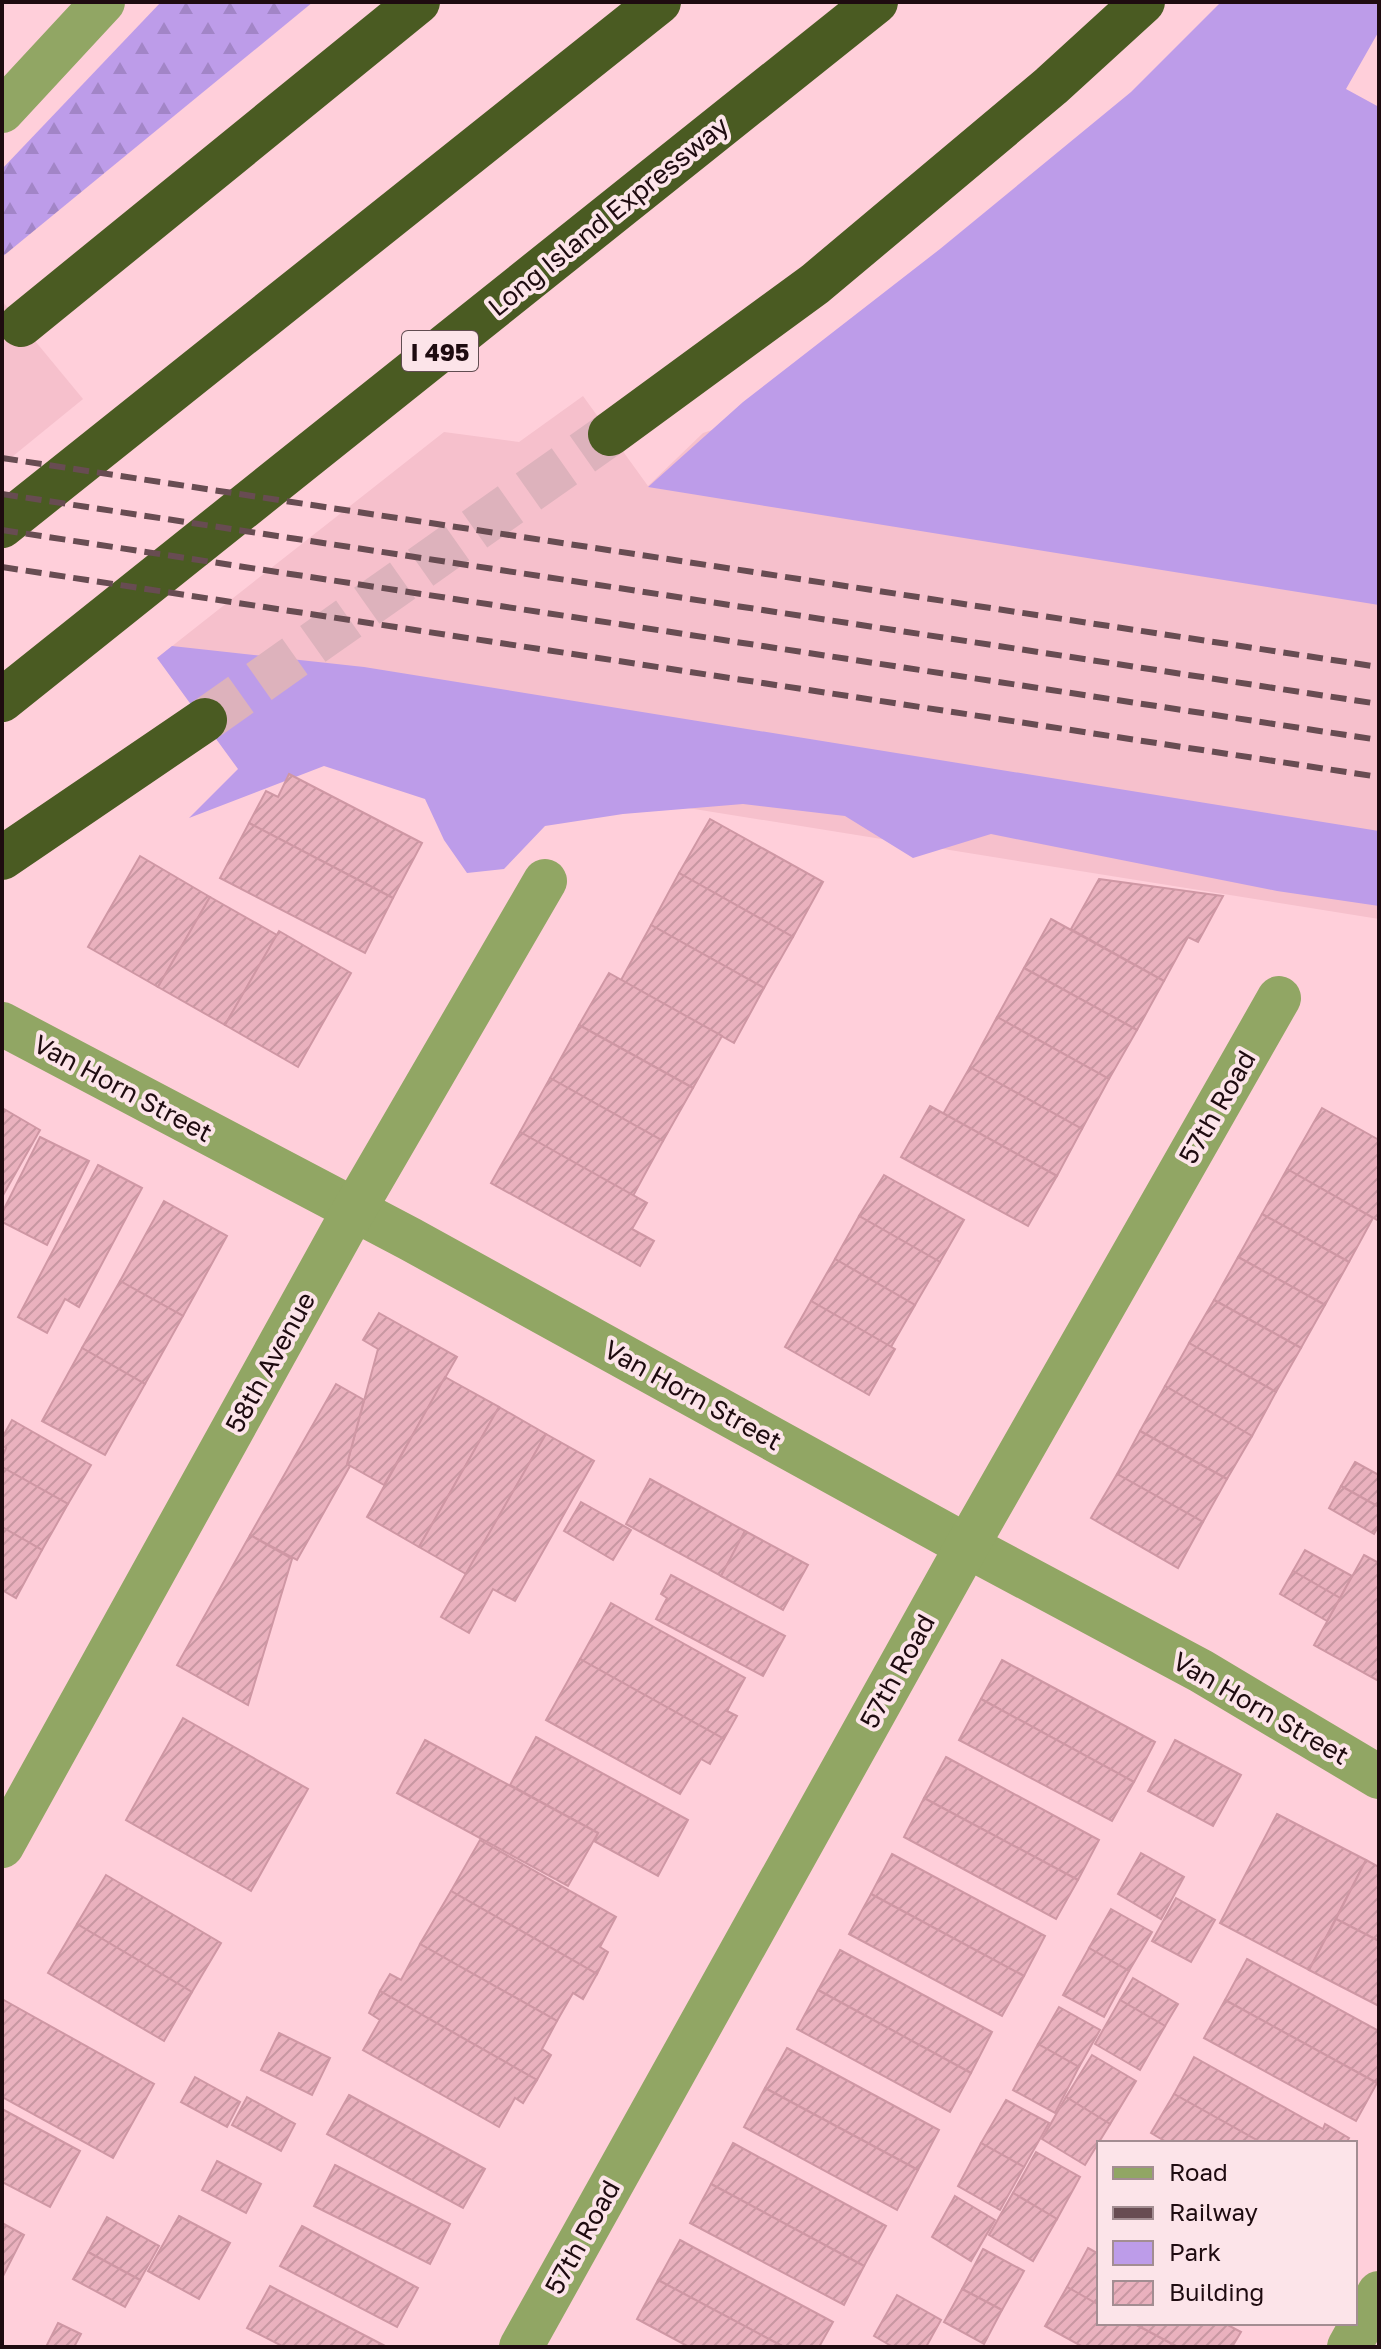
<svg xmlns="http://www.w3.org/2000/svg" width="1381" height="2349" font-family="'Golos Text',sans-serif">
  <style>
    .built { fill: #f6c0cc }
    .green { fill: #bd9ce9 }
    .forest { fill: url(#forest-firs) }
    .building { fill: url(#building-hatch); stroke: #cf97a4; stroke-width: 2 }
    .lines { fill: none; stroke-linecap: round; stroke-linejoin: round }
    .motorway-tunnel { stroke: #ddb2bc; stroke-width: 44; stroke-dasharray: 44 22; stroke-linecap: butt }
    .minor { stroke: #91a664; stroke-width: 44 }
    .tertiary { stroke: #91a664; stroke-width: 44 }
    .motorway { stroke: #4a5b22; stroke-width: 44 }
    .rail { stroke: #684c52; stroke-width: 6; stroke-dasharray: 16 8; stroke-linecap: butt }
    .labels { text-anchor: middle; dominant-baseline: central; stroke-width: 8; stroke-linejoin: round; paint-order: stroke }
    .shield { fill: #fce4e9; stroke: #614c51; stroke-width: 2 }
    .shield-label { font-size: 24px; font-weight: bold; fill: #1e0b10 }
    .street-label { font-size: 26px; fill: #1e0b10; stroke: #fce4e9 }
  </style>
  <defs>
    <pattern id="forest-firs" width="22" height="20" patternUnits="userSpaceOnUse" patternTransform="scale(2)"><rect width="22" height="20" fill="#bd9ce9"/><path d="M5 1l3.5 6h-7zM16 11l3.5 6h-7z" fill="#a285c7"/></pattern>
    <pattern id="building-hatch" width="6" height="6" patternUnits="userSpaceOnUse" patternTransform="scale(2)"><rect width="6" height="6" fill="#eab1be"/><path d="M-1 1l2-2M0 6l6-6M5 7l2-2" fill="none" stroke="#c897a2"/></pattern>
  </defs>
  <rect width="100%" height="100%" fill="#ffcfda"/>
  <g class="built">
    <polygon points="2,301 83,399 2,465"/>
    <polygon points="583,396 648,486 703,433 745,419 1379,539 1379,919 346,753 157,658 444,432 519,442"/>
  </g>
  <g class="green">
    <polygon points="1221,2 1379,2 1379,31 1346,89 1379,107 1379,605 648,487 743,402 940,249 1131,92"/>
    <polygon points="172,646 364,667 1379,831 1379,906 1277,891 991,834 913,858 845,816 743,804 623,814 545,826 504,869 467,873 444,840 425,799 324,766 189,818 238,769 157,658"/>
  </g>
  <polygon class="forest" points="161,2 313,2 2,257 2,169"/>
  <g class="building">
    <polygon points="289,774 422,843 393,898 249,823 266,791 278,797"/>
    <polygon points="710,819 823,882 793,937 679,873"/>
    <polygon points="249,823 393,898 365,953 220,878"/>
    <polygon points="140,856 210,897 158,987 88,947"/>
    <polygon points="679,873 793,937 764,988 651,925"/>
    <polygon points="1099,879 1223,896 1198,942 1188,937 1164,981 1071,929"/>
    <polygon points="210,897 277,935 225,1025 158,987"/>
    <polygon points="1051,919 1164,981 1137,1030 1024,968"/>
    <polygon points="651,925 764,988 734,1043 621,980"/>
    <polygon points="279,931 351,973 298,1067 225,1025"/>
    <polygon points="1024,968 1137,1030 1109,1079 997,1017"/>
    <polygon points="609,973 722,1036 693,1088 579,1025"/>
    <polygon points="997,1017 1109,1079 1082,1129 970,1067"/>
    <polygon points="579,1025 693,1088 663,1141 550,1078"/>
    <polygon points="970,1067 1082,1129 1057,1176 943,1114"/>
    <polygon points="550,1078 663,1141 633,1196 520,1132"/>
    <polygon points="930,1106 1057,1176 1028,1226 901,1157"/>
    <polygon points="1322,1108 1379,1140 1379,1221 1287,1169"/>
    <polygon points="4,1109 40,1130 2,1197 2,1113"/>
    <polygon points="520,1132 647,1203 632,1229 654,1241 640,1266 491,1183"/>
    <polygon points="40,1137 89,1161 47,1245 2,1222 2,1213"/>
    <polygon points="98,1165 142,1188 79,1307 65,1299 47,1333 18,1317"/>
    <polygon points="1287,1169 1373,1218 1349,1262 1262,1214"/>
    <polygon points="884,1175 964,1220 940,1262 859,1216"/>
    <polygon points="164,1201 227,1236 183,1316 120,1281"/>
    <polygon points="1262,1214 1349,1262 1325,1305 1238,1257"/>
    <polygon points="859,1216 940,1262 915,1305 835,1259"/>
    <polygon points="1238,1257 1325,1305 1301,1348 1214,1300"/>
    <polygon points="835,1259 915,1305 891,1347 811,1301"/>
    <polygon points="120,1281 183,1316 145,1384 82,1348"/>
    <polygon points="1214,1300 1301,1348 1276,1392 1189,1343"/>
    <polygon points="811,1301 895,1349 869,1395 785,1347"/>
    <polygon points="379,1313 457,1357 384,1485 347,1464 378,1349 363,1340"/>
    <polygon points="1189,1343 1276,1392 1252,1436 1165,1386"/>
    <polygon points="82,1348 145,1384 105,1455 42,1421"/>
    <polygon points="445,1377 499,1407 419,1547 367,1517"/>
    <polygon points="336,1384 364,1400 347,1464 350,1466 297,1560 250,1535"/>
    <polygon points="1165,1386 1252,1436 1227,1479 1140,1431"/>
    <polygon points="499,1407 546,1434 466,1574 419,1547"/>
    <polygon points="12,1420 91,1465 68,1504 2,1467 2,1457 6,1448 2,1446 2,1438"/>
    <polygon points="1140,1431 1227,1479 1203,1522 1117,1474"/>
    <polygon points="546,1434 594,1461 515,1601 493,1589 469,1633 441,1617"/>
    <polygon points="1355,1462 1379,1475 1379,1507 1341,1486"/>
    <polygon points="2,1467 68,1504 42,1550 2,1527"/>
    <polygon points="1117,1474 1203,1522 1178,1568 1091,1518"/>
    <polygon points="650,1479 745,1531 721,1576 626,1524"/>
    <polygon points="1341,1486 1379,1507 1379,1525 1374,1534 1329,1508"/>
    <polygon points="581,1502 631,1530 613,1560 564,1531"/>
    <polygon points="2,1527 42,1550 16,1598 2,1590"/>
    <polygon points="745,1531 808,1565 783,1610 721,1576"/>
    <polygon points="250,1535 292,1559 248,1705 177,1665"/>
    <polygon points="1305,1550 1352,1576 1340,1598 1293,1571"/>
    <polygon points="1364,1555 1379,1563 1379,1676 1377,1680 1314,1645"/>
    <polygon points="1293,1571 1340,1598 1327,1621 1280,1594"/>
    <polygon points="671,1575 785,1636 763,1676 656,1619 667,1598 661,1594"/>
    <polygon points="611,1603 745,1678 727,1711 737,1716 724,1739 580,1659"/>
    <polygon points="580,1659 724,1739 710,1764 701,1759 680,1794 546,1720"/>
    <polygon points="1002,1660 1155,1742 1134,1782 981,1699"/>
    <polygon points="981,1699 1134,1782 1112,1821 959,1740"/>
    <polygon points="183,1718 308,1789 251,1891 126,1820"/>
    <polygon points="536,1737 688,1820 658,1876 594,1841 598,1833 510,1785"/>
    <polygon points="425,1740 598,1833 568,1886 397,1793"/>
    <polygon points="1175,1740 1241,1775 1213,1826 1148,1791"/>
    <polygon points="946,1757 1099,1840 1078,1880 924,1798"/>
    <polygon points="924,1798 1078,1880 1056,1919 904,1837"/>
    <polygon points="1277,1814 1366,1860 1309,1970 1220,1923"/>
    <polygon points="480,1840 616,1917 600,1947 608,1952 597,1974 451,1891"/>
    <polygon points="1141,1853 1184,1877 1161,1919 1118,1894"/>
    <polygon points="892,1854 1045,1936 1024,1976 871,1894"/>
    <polygon points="1366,1860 1379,1867 1379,1941 1336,1919"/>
    <polygon points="106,1875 221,1943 192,1992 77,1924"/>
    <polygon points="451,1891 597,1974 583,1999 573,1993 557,2021 420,1944"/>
    <polygon points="871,1894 1024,1976 1002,2016 849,1934"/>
    <polygon points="1176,1898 1215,1920 1191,1962 1152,1941"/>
    <polygon points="1111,1909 1152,1932 1129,1971 1089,1948"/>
    <polygon points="1336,1919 1379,1941 1379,2006 1309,1970"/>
    <polygon points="77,1924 192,1992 164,2041 48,1973"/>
    <polygon points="420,1944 557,2021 542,2049 551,2055 537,2080 380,1991 390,1974 401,1980"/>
    <polygon points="1089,1948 1129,1971 1104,2017 1063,1995"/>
    <polygon points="840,1950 992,2032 971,2073 818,1990"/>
    <polygon points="1247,1959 1379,2031 1379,2079 1377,2083 1225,2000"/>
    <polygon points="1133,1978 1178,2004 1165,2026 1120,2000"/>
    <polygon points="818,1990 971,2073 950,2112 797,2029"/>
    <polygon points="380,1991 537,2080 523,2103 515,2098 499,2127 363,2050 380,2020 369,2013"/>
    <polygon points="2,1999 154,2084 113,2158 2,2097"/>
    <polygon points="1120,2000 1165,2026 1140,2070 1095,2044"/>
    <polygon points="1225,2000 1377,2083 1356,2121 1204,2038"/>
    <polygon points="1059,2007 1100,2030 1079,2067 1038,2044"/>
    <polygon points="279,2033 330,2058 312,2095 261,2070"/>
    <polygon points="1038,2044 1079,2067 1055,2113 1013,2090"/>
    <polygon points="787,2048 939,2130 918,2170 765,2088"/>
    <polygon points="1092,2055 1136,2081 1110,2124 1066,2097"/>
    <polygon points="1194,2057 1323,2129 1325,2124 1349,2138 1346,2143 1262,2143 1174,2094"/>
    <polygon points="195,2077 240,2102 227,2127 181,2102"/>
    <polygon points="765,2088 918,2170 897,2210 744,2127"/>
    <polygon points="1174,2094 1262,2143 1168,2143 1151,2133"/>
    <polygon points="349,2095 485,2169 463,2208 327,2134"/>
    <polygon points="247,2097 295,2124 281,2151 232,2125"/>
    <polygon points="1066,2097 1110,2124 1085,2165 1042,2139"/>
    <polygon points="1006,2100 1049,2123 1024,2167 981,2143"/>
    <polygon points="2,2109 80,2151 50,2207 2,2182"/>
    <polygon points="733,2143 886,2226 864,2266 711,2184"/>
    <polygon points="981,2143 1024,2167 1000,2210 958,2186"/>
    <polygon points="1036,2152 1080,2177 1057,2219 1013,2193"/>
    <polygon points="217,2161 261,2184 246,2213 202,2190"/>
    <polygon points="335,2165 450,2224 430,2264 314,2206"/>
    <polygon points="711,2184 864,2266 844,2305 690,2223"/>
    <polygon points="1013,2193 1057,2219 1033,2261 989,2235"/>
    <polygon points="955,2196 995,2220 971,2261 932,2237"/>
    <polygon points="179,2216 230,2243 199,2299 148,2271"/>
    <polygon points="107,2217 159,2246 140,2280 88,2252"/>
    <polygon points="2,2223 24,2235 2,2278"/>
    <polygon points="302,2226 418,2288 397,2327 280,2266"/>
    <polygon points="680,2240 833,2322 819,2347 784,2347 658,2280"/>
    <polygon points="1088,2248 1099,2254 1099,2305 1067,2287"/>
    <polygon points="983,2249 1024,2271 1002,2310 962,2289"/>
    <polygon points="88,2252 140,2280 125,2307 73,2279"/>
    <polygon points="658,2280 784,2347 689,2347 637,2319"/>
    <polygon points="270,2286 387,2347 284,2347 247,2328"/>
    <polygon points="1067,2287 1099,2305 1099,2323 1133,2323 1178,2347 1083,2347 1045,2326"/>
    <polygon points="962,2289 1002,2310 984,2344 944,2322"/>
    <polygon points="897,2295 941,2320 926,2347 893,2347 874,2336"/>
    <polygon points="58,2323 81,2334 74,2347 46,2347"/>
    <polygon points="1133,2323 1224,2323 1241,2332 1232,2347 1178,2347"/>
  </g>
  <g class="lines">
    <polyline class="motorway-tunnel" points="205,720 610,434"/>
    <g class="minor">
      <polyline points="2,111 103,2"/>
      <polyline points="2,1024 410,1239 967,1546 1201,1671 1379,1777"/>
      <polyline points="2,1846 354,1210 545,881"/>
      <polyline points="521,2347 967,1546 1279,998"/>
    </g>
    <polyline class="tertiary" points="1349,2347 1379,2293"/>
    <g class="motorway">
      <polyline points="21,325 418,2"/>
      <polyline points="610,434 815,284 1051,86 1143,2"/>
      <polyline points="2,526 659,2"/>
      <polyline points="2,700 876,2"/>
      <polyline points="2,858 205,720"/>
    </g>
    <g class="rail">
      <polyline points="2,458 1379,667"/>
      <polyline points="2,494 1379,704"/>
      <polyline points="2,530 1379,740"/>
      <polyline points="2,567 1379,777"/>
    </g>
  </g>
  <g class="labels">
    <rect class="shield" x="402" y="331" width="76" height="40" rx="6"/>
    <g class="shield-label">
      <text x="440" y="351">I 495</text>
    </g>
    <g class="street-label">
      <text transform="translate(608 216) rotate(-39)">Long Island Expressway</text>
      <text transform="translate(123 1088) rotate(28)">Van Horn Street</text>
      <text transform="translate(1217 1107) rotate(-60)">57th Road</text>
      <text transform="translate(270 1362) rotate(-61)">58th Avenue</text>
      <text transform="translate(693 1395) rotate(29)">Van Horn Street</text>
      <text transform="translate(897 1671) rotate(-61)">57th Road</text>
      <text transform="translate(1261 1708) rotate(30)">Van Horn Street</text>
      <text transform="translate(582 2237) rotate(-61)">57th Road</text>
    </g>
  </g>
  <rect width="1381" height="2349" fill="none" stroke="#1e0b10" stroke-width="8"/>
  <rect x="1097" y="2141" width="260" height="184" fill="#fce4e9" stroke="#a38d92" stroke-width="2"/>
  <rect x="1113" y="2167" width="40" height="12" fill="#91a664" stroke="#a38d92" stroke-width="2"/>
  <text x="1169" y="2181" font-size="24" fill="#1e0b10">Road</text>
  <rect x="1113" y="2207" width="40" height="12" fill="#684c52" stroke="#a38d92" stroke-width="2"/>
  <text x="1169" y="2221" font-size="24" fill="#1e0b10">Railway</text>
  <rect x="1113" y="2241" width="40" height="24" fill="#bd9ce9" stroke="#a38d92" stroke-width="2"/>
  <text x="1169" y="2261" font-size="24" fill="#1e0b10">Park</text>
  <rect x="1113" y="2281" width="40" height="24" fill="url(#building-hatch)" stroke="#a38d92" stroke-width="2"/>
  <text x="1169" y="2301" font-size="24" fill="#1e0b10">Building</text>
</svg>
